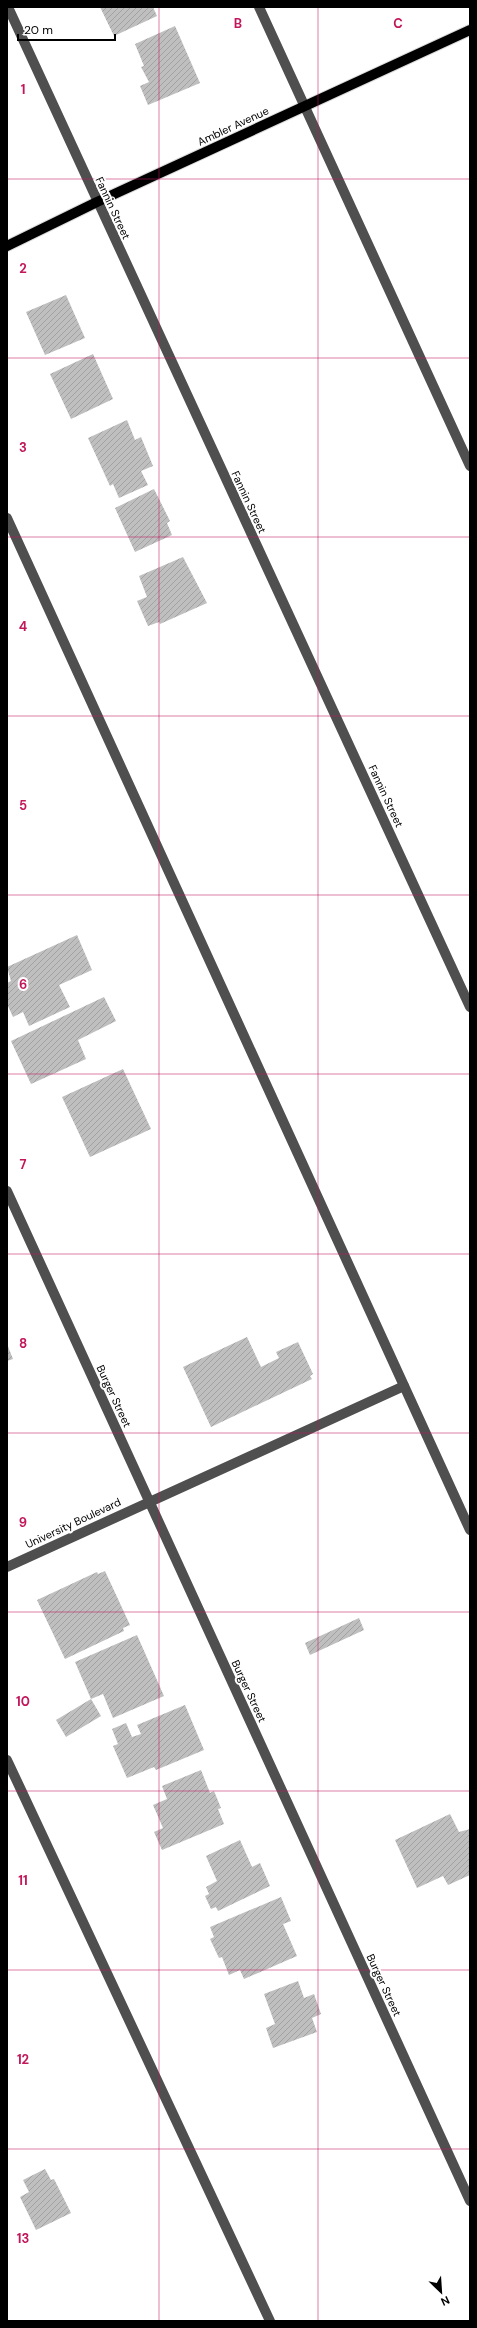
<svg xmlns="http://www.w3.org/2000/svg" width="477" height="2328" font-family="'DM Sans',sans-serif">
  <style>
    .building { fill: url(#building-hatch) }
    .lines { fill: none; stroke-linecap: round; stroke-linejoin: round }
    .major-casing { stroke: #dbdbdb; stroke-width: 12 }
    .minor { stroke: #4f4f4f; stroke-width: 10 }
    .major { stroke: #000; stroke-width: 10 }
    .grid { fill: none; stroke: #c2185b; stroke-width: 1; stroke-opacity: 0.55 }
    .labels { text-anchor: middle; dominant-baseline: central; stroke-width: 4; stroke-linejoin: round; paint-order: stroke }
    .street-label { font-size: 11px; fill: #000; stroke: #fff }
    .grid-label { font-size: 13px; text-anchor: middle; font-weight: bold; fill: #c2185b; stroke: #fff; stroke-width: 4; stroke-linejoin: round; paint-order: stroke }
  </style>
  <defs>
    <pattern id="building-hatch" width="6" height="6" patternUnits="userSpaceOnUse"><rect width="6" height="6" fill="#bfbfbf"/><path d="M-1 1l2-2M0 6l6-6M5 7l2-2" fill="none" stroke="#a2a2a2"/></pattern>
  </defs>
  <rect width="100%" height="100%" fill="#fff"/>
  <g class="building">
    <polygon points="100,7 153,7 157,16 114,36"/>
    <polygon points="175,26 200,83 148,105 140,86 149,82 141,67 144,66 135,44"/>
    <polygon points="66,295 85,338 45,355 26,312"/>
    <polygon points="93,354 113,399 71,419 50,374"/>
    <polygon points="127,420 135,440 141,437 153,466 141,471 148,485 119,498 113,484 110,486 88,438"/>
    <polygon points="154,489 170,521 167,523 172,535 135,552 115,508"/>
    <polygon points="183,557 207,603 160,624 159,622 148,626 137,601 147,597 139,576"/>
    <polygon points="77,935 92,970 59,985 70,1007 29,1026 23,1012 13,1017 7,1004 7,983 11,981 7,967"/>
    <polygon points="104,997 116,1021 78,1040 86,1059 31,1084 11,1041"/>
    <polygon points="123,1069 151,1129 90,1157 62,1097"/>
    <polygon points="247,1337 261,1367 279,1358 276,1352 298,1342 313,1374 310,1376 312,1379 211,1427 183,1367"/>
    <polygon points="7,1344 13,1359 7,1361"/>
    <polygon points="105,1571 130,1625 123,1628 124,1631 65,1659 37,1600 97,1572 98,1574"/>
    <polygon points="359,1618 364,1630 310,1655 305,1643"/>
    <polygon points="137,1635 164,1696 113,1718 103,1694 91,1699 101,1716 66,1737 56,1720 91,1699 75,1662"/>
    <polygon points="185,1705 204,1750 156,1770 154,1767 127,1778 113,1746 118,1744 112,1729 126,1723 132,1737 141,1734 137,1725"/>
    <polygon points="201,1770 210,1793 214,1791 221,1808 218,1809 224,1824 162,1850 154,1832 163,1828 153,1805 167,1799 162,1786"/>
    <polygon points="450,1814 459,1832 470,1829 470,1875 448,1885 443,1876 417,1888 395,1840"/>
    <polygon points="240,1840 252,1867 260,1863 270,1886 218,1911 216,1907 211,1909 205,1896 209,1894 206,1887 217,1881 206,1856"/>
    <polygon points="281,1897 291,1921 283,1924 297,1956 244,1979 240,1970 229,1975 222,1957 219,1958 210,1939 214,1937 210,1927"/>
    <polygon points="298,1981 304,1998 314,1994 321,2014 312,2018 317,2032 273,2048 266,2028 275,2024 264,1994"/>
    <polygon points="45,2169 51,2180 54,2179 71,2213 36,2230 20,2197 29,2192 23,2180"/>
  </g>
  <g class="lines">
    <defs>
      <polyline id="major" points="7,246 97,202 470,30"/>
    </defs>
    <use href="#major" class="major-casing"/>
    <g class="minor">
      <polyline points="8,7 470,1007"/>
      <polyline points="259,7 470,466"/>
      <polyline points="7,518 470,1530"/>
      <polyline points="7,1191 470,2201"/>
      <polyline points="7,1567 404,1386"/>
      <polyline points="7,1760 270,2321"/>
    </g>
    <use href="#major" class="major"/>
  </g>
  <path class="grid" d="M159,7v2314M318,7v2314M7,179h463M7,358h463M7,537h463M7,716h463M7,895h463M7,1074h463M7,1254h463M7,1433h463M7,1612h463M7,1791h463M7,1970h463M7,2149h463"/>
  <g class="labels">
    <g class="street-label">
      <text transform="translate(233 126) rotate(-25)">Ambler Avenue</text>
      <text transform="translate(113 208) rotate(65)">Fannin Street</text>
      <text transform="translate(249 502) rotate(65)">Fannin Street</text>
      <text transform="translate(386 796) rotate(65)">Fannin Street</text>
      <text transform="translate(114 1396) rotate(65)">Burger Street</text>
      <text transform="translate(73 1523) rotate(-25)">University Boulevard</text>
      <text transform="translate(249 1691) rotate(65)">Burger Street</text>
      <text transform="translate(384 1985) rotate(65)">Burger Street</text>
    </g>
  </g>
  <g class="grid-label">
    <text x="238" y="28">B</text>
    <text x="398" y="28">C</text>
    <text x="23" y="94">1</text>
    <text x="23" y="273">2</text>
    <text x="23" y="452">3</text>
    <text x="23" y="631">4</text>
    <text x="23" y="810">5</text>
    <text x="23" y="989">6</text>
    <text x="23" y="1169">7</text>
    <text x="23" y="1348">8</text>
    <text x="23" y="1527">9</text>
    <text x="23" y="1706">10</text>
    <text x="23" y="1885">11</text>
    <text x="23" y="2064">12</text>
    <text x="23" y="2243">13</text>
  </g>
  <rect width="477" height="2328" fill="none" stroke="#000000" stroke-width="16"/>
  <g transform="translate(441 2292) rotate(155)" stroke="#ffffff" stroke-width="3" paint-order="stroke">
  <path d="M0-3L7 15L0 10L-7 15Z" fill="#000000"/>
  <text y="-6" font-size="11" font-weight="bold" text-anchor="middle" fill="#000000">N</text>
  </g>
  <path d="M18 34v6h97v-6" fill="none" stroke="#000000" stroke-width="2"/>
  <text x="24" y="34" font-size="12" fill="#000000" stroke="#ffffff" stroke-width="3" paint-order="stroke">20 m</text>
</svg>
